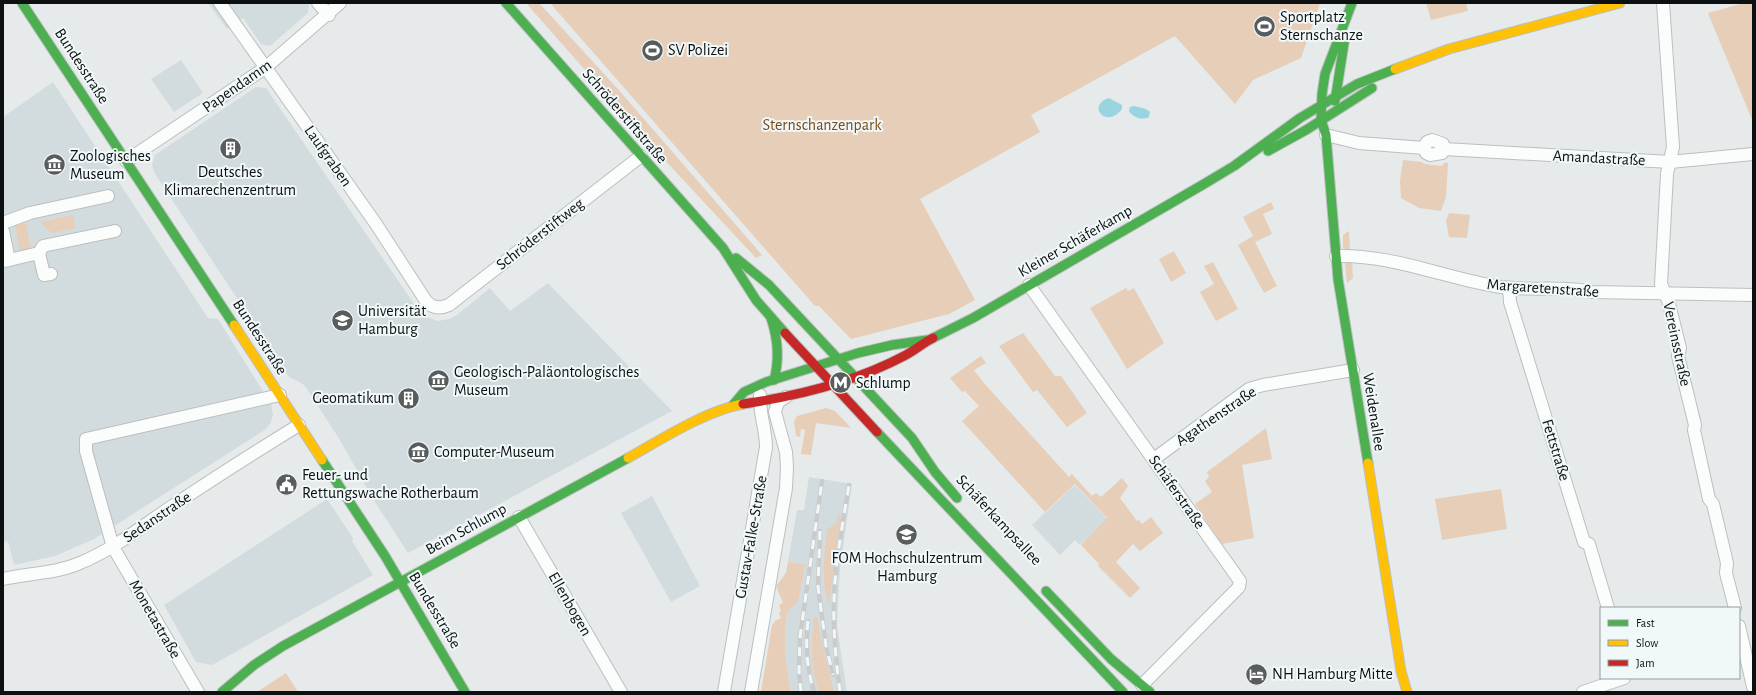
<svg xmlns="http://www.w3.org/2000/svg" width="1756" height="695" font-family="'Alegreya Sans',sans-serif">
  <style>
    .built { fill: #d2dcde }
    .green { fill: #e6ceb9 }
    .water { fill: #98d5e1 }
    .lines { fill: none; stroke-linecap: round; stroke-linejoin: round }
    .street-casing { stroke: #bcbfbf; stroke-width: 14 }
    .fast-casing { stroke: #bcbfbf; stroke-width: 11 }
    .slow-casing { stroke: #bcbfbf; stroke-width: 11 }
    .jam-casing { stroke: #bcbfbf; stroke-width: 11 }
    .street { stroke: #fbfcfc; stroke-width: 12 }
    .fast { stroke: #4caf50; stroke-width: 9 }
    .slow { stroke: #ffc107; stroke-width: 9 }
    .jam { stroke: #c62828; stroke-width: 9 }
    .rail-casing { stroke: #cbcbcb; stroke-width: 4.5 }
    .rail { stroke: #f1f8f9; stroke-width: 3; stroke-dasharray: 9; stroke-linecap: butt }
    .labels { text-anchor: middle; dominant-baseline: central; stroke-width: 4; stroke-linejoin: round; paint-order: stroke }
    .poi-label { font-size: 16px; fill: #0d1010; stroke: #f1f8f9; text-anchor: start }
    .street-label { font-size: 16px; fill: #0d1010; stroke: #f1f8f9 }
    .park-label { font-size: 16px; fill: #7b4916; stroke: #f1f8f9 }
  </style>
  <rect width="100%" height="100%" fill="#e6eaea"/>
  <g class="built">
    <polygon points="208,3 308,3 309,4 308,13 270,46 261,44 243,18 227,29"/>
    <polygon points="181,60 203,93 174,112 151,79"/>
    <polygon points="53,82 208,318 218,319 271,404 273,415 270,424 263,431 94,539 55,556 14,565 8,541 3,542 3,117"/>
    <polygon points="256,87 266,88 421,314 429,318 438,321 449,319 457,315 490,288 510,311 548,283 672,411 408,553 373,499 340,440 305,386 298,381 289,377 155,174 152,165 155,155"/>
    <polygon points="809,477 852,484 840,568 837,626 847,692 791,692 784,660 784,640 787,613 798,602 804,566 804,564 788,562 797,510 804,510"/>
    <polygon points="1075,485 1107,519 1080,545 1075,540 1060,555 1032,525"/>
    <polygon points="652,496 700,586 671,602 621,513"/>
    <polygon points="327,499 353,538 352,541 373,575 212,665 196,662 164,605"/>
  </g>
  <g class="green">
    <polygon points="526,3 539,3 617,88 762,255 756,258 660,155"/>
    <polygon points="550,3 1320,3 1301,58 1253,80 1235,104 1175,36 1031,115 1040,132 920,199 975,300 949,314 851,339 819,306 815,306"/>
    <polygon points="1426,3 1466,3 1468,11 1431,20"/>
    <polygon points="1744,3 1753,3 1753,122 1708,13"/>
    <polygon points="1403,160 1422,162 1424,164 1442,166 1444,163 1448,163 1446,197 1441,211 1419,208 1401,198 1400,181"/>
    <polygon points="1271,202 1274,209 1263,214 1272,234 1255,242 1277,286 1264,293 1238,245 1253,236 1243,217"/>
    <polygon points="1449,213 1470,215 1467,238 1449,237 1446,221"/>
    <polygon points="73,215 76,228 52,233 40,222"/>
    <polygon points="26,223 31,250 20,252 15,225"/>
    <polygon points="1349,231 1350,251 1343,248 1343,235"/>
    <polygon points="1174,251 1186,273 1171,282 1159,259"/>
    <polygon points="1352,261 1353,278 1347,283 1345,263"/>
    <polygon points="1213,262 1238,309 1216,321 1200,292 1214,284 1204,266"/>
    <polygon points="1126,288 1128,291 1134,288 1164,343 1127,369 1090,308"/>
    <polygon points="1023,333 1055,376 1061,376 1087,413 1067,427 1037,390 1033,392 999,346"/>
    <polygon points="981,356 986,363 974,370 983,382 1069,477 1072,474 1092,496 1096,493 1101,497 1122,478 1128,486 1120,498 1137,521 1139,520 1142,524 1151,517 1163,533 1140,551 1133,544 1116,562 1140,588 1130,598 1098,566 1099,564 1081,545 1107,518 1075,484 1045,512 962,421 979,406 965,391 962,392 950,378"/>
    <polygon points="826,408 835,411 851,428 816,423 811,455 801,454 805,430 801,429 800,437 796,436 794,422 797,416"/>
    <polygon points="1266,428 1272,459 1242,465 1254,538 1222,544 1195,504 1212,492 1205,481 1209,477 1207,472"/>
    <polygon points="1501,489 1507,529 1442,540 1435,499"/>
    <path d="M838,515l3,1 -12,88c-9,-22 -4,-51 -2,-75l9,-5z"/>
    <path d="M788,562l16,2 1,2 -7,36 -11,11c-4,31 -2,48 4,79h-30l11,-67 3,-4 6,-3 -2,-5 2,-2 -2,-6 4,-2 -7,-17 10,-13z"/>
    <path d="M814,617h3l5,27 12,48h-15c-9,-25 -8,-49 -5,-75z"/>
    <polygon points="286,673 298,692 257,692"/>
  </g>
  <g class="water">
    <path d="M1109,98l13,7v4c-16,21 -36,-4 -13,-11z"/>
    <path d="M1134,106l12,3 4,3 -1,5c-8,4 -16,0 -20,-6l1,-4z"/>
  </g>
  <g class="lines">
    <defs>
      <g id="street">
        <path d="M220,3l156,221 50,77c6,7 14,8 23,4l192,-149"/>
        <polyline points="318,3 329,15"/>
        <polyline points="1663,3 1673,147 1667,174 1661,284 1668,300 1680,348 1678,356 1695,425 1694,430 1709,499 1713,504 1727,563 1726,573 1735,608"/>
        <polyline points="1326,135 1359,143 1424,148"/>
        <polygon points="1432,140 1443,144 1444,149 1442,153 1430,155 1426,153 1425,146 1427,142"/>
        <polyline points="1444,149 1670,162 1753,154"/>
        <polyline points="126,161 265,68 340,3"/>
        <polyline points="3,223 30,213 108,196"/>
        <polyline points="3,231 9,260 3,261"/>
        <polyline points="39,253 44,275 51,274"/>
        <path d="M1336,256c54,-2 106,21 159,30 32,6 65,-1 97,6l161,3"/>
        <polyline points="9,260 39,253 43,246 115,231"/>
        <polyline points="1029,285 1240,581 1239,587 1142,685"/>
        <polyline points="1509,288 1510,302 1584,542 1589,544 1608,608"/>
        <polyline points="1154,459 1249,389 1263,385 1353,370"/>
        <polyline points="519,517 621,692"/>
        <path d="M3,579c26,-6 52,-5 77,-16 32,-13 60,-35 88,-54 43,-29 87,-57 131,-84"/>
        <polyline points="1739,626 1753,687"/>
        <polyline points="198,692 113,547 86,451 86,439 280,395"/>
        <path d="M724,692l42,-245c0,-18 -7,-34 -6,-52"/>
        <polyline points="751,692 786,488 787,467 786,452 775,412 778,402 786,397"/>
        <polyline points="1583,692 1624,678"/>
      </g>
      <g id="fast">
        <polyline points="22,3 234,325"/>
        <polyline points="506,3 723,248 756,300 785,333"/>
        <polyline points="1352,3 1325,74 1322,94 1321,120 1326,135 1338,279 1368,463"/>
        <polyline points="1335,101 1345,37"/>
        <polyline points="1268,151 1306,130 1372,88"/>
        <polyline points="736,258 769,285 912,438 935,472 957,498"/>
        <path d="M771,318c7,21 9,40 3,62"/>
        <polyline points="933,338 973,318 1204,184 1234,166 1300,118 1357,84 1395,69"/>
        <polyline points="732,406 744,392 766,382 858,353 892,345 927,340"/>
        <polyline points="877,432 1123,692"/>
        <polyline points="322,460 385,556 465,692"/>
        <polyline points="1046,591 1111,659 1150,692"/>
        <polyline points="222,692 254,665 283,646 628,458"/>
      </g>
      <g id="slow">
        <polyline points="1395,69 1449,49 1620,3"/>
        <polyline points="234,325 322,460"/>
        <path d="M628,458c32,-18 79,-48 115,-54"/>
        <polyline points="1368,463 1401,671 1407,692"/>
      </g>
      <g id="jam">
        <polyline points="785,333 877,432"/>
        <path d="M743,404c54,-8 112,-22 161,-48 10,-5 19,-13 29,-18"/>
      </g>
    </defs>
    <use href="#street" class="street-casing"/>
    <use href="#fast" class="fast-casing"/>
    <use href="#slow" class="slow-casing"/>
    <use href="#jam" class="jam-casing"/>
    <use href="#street" class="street"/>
    <use href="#fast" class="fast"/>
    <use href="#slow" class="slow"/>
    <use href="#jam" class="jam"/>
    <defs>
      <g id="rail">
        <polyline points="820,531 818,587 826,646 833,675"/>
        <path d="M808,621c-3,25 -1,47 6,71"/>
        <polyline points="801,692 799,672 800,637 822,481"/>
        <path d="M840,692c-4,-30 -7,-61 -6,-92 1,-38 9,-77 15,-115"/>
      </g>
    </defs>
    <use href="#rail" class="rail-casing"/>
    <use href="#rail" class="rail"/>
  </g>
  <defs>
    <symbol id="stadium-disc" viewBox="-11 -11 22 22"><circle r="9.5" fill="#595c5c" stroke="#f1f8f9"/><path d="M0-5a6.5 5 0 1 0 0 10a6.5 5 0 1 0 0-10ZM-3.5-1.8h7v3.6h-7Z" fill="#fff"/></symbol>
    <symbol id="building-disc" viewBox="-11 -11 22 22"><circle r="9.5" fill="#595c5c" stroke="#f1f8f9"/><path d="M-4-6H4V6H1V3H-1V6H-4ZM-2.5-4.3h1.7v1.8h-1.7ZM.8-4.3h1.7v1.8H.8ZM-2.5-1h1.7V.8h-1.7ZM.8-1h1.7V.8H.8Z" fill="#fff"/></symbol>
    <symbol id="museum-disc" viewBox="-11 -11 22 22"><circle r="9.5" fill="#595c5c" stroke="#f1f8f9"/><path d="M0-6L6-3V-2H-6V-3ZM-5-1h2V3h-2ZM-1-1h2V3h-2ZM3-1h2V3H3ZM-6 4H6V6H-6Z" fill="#fff"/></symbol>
    <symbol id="university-disc" viewBox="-11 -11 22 22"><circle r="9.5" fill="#595c5c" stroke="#f1f8f9"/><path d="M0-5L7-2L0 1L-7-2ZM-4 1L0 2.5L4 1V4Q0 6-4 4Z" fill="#fff"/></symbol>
    <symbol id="metro-disc" viewBox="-11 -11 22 22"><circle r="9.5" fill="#595c5c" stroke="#f1f8f9"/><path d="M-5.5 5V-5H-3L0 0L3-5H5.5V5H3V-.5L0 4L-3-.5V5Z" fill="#fff"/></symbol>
    <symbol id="civic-disc" viewBox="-11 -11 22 22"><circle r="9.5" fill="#595c5c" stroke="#f1f8f9"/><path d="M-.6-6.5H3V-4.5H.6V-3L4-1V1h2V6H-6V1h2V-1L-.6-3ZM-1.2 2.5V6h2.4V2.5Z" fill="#fff"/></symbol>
    <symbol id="hotel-disc" viewBox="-11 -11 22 22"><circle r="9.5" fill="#595c5c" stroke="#f1f8f9"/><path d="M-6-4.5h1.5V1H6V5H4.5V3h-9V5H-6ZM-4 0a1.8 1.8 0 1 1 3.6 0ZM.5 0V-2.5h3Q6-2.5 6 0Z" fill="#fff"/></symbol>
  </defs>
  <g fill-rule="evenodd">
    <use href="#stadium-disc" x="1252" y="14" width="25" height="25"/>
    <use href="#stadium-disc" x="640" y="38" width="25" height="25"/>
    <use href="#building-disc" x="218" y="136" width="25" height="25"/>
    <use href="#museum-disc" x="42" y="152" width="25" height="25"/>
    <use href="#university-disc" x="330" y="308" width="25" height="25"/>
    <use href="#museum-disc" x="426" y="368" width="25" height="25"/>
    <use href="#metro-disc" x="828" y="370" width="25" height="25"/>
    <use href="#building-disc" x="396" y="386" width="25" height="25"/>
    <use href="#museum-disc" x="406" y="440" width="25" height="25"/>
    <use href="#civic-disc" x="274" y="472" width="25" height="25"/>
    <use href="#university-disc" x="894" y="522" width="25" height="25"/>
    <use href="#hotel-disc" x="1244" y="662" width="25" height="25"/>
  </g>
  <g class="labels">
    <g class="poi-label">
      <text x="1280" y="17">Sportplatz<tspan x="1280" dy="18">Sternschanze</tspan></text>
      <text x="668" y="50">SV Polizei</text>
      <text x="70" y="156">Zoologisches<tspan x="70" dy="18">Museum</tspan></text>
      <text x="230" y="172" text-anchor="middle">Deutsches<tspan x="230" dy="18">Klimarechenzentrum</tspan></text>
      <text x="358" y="311">Universität<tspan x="358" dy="18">Hamburg</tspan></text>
      <text x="454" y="372">Geologisch-Paläontologisches<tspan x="454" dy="18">Museum</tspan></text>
      <text x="856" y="383">Schlump</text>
      <text x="394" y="398" text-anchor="end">Geomatikum</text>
      <text x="434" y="452">Computer-Museum</text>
      <text x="302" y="475">Feuer- und<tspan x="302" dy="18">Rettungswache Rotherbaum</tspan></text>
      <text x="907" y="558" text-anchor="middle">FOM Hochschulzentrum<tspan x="907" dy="18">Hamburg</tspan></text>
      <text x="1272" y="674">NH Hamburg Mitte</text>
    </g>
    <g class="street-label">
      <text transform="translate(82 66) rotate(57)">Bundesstraße</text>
      <text transform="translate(237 86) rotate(-35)">Papendamm</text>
      <text transform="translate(625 116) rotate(49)">Schröderstiftstraße</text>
      <text transform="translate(328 156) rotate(55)">Laufgraben</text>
      <text transform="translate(1599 158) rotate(3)">Amandastraße</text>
      <text transform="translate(540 234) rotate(-38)">Schröderstiftweg</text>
      <text transform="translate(1075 241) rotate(-30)">Kleiner Schäferkamp</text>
      <text transform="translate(1543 288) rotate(4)">Margaretenstraße</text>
      <text transform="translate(260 337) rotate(57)">Bundesstraße</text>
      <text transform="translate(1677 344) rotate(78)">Vereinsstraße</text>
      <text transform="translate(1374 412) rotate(81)">Weidenallee</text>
      <text transform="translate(1216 416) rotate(-34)">Agathenstraße</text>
      <text transform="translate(1556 450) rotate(73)">Fettstraße</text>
      <text transform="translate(1177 492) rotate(55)">Schäferstraße</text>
      <text transform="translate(157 517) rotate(-34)">Sedanstraße</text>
      <text transform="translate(999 520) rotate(47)">Schäferkampsallee</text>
      <text transform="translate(466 529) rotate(-29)">Beim Schlump</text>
      <text transform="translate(751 537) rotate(-80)">Gustav-Falke-Straße</text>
      <text transform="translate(570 604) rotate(60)">Ellenbogen</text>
      <text transform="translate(435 610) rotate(59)">Bundesstraße</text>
      <text transform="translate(155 619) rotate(60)">Monetastraße</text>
    </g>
    <g class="park-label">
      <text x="822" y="125">Sternschanzenpark</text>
    </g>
  </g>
  <rect width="1756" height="695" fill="none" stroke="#0d1010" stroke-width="8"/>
  <rect x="1600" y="607" width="140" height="72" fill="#f1f8f9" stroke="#969b9c"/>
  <rect x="1608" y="620" width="20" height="6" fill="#4caf50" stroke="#969b9c"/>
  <text x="1636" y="627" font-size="12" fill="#0d1010">Fast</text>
  <rect x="1608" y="640" width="20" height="6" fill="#ffc107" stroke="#969b9c"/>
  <text x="1636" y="647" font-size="12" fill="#0d1010">Slow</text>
  <rect x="1608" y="660" width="20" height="6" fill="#c62828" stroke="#969b9c"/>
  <text x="1636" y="667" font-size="12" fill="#0d1010">Jam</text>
</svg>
